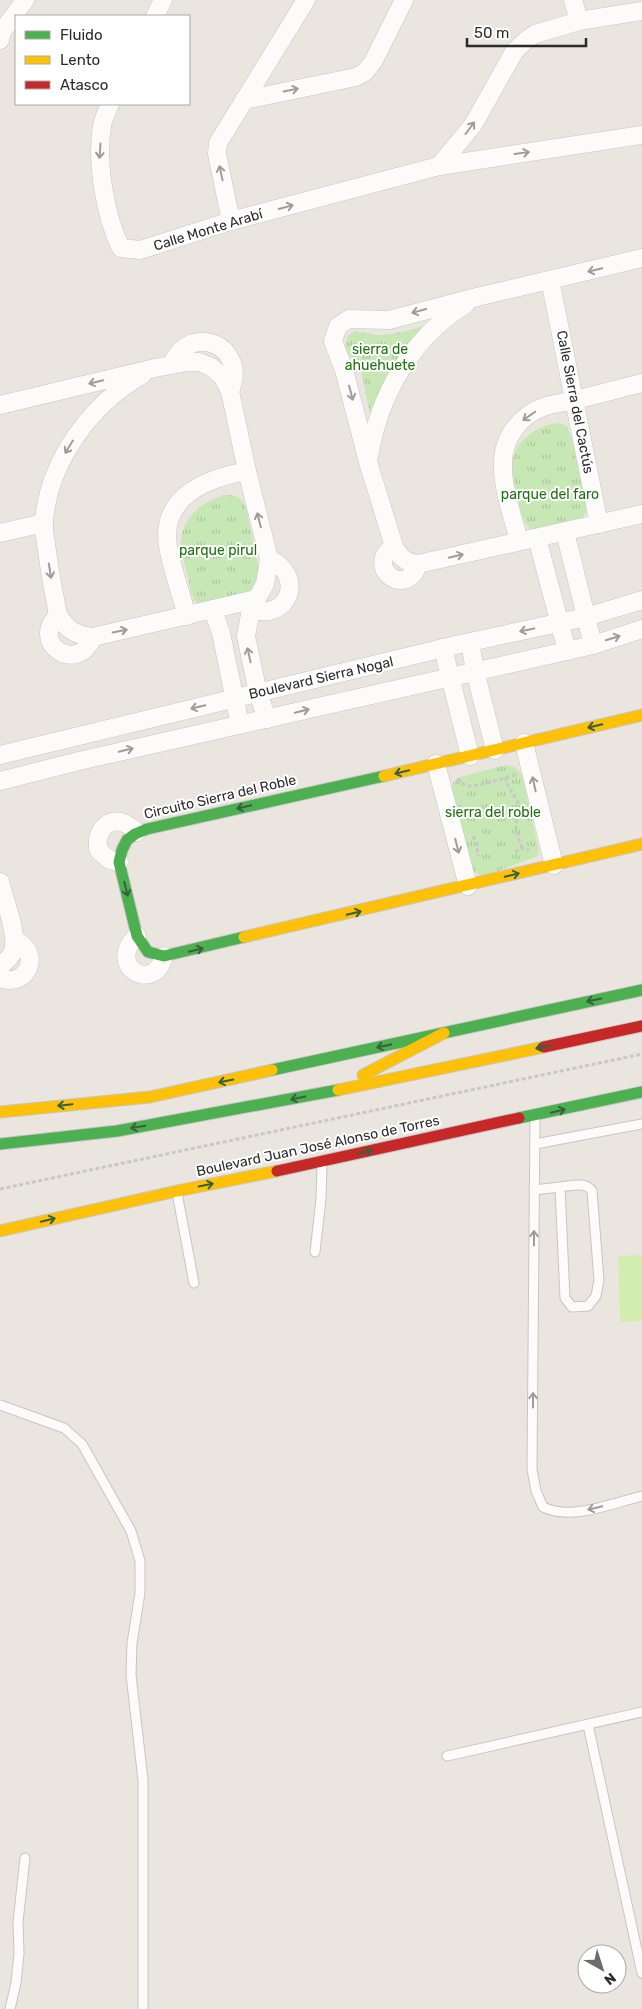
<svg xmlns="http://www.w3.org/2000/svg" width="642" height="2009" font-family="Rubik,sans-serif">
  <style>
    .park { fill: url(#park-tufts) }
    .pitch { fill: #d3edb1 }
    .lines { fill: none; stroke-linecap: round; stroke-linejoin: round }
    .lane-casing { stroke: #c7c5c5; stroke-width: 11 }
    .street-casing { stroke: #c7c5c5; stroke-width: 19 }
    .fast-casing { stroke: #c7c5c5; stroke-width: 13 }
    .slow-casing { stroke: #c7c5c5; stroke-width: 13 }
    .jam-casing { stroke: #c7c5c5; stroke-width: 13 }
    .path { stroke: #c8c8c7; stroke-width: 3; stroke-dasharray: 4 2.5; stroke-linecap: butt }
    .lane { stroke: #fcfbfa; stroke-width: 9 }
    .street { stroke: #fcfbfa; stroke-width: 18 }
    .fast { stroke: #4caf50; stroke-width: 11 }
    .slow { stroke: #ffc107; stroke-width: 11 }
    .jam { stroke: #c62828; stroke-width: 11 }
    .oneway { stroke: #9e9d9d }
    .oneway2 { stroke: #38603a }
    .labels { text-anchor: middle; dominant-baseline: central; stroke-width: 4; stroke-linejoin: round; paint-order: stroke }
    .street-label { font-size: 14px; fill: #2b2b2b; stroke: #fff }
    .park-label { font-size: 14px; fill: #207012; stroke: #fff }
  </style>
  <defs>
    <pattern id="park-tufts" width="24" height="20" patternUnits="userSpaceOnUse" patternTransform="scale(1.25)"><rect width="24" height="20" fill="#c7e8b5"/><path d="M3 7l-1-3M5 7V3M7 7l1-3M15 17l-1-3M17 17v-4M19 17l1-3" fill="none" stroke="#abc79c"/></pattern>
  </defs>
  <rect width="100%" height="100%" fill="#eae6df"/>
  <g class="park">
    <polygon points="437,323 372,423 361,371 357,364 344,348 348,336 355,331 376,335 393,334"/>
    <path d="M559,423l8,3 4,10 16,69v6l-6,9 -47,12c-12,-8 -13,-20 -16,-34 -2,-10 -6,-21 -6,-31 0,-25 24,-42 47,-44z"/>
    <path d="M225,495c11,0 17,2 21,13l15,71 -3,13 -58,13c-9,-6 -10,-17 -12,-28 -2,-9 -6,-20 -7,-30 -2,-27 20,-46 44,-52z"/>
    <polygon points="506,765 515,767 522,775 539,851 538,856 485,876 471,871 451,790 453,783 460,777"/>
  </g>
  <polygon class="pitch" points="642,1255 642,1321 620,1322 618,1256"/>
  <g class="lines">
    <defs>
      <g id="lane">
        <path d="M535,1117l-3,352 4,22 7,16c28,14 70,-4 99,-11"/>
        <polyline points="535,1144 642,1124"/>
        <path d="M534,1190l26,-3 5,111 7,9 16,-1 8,-10 3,-16 -7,-89c-6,-10 -22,-5 -32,-4"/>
        <polyline points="177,1193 194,1283"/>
        <polyline points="315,1252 321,1199 322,1165"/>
        <polyline points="0,1405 64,1428 82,1444 131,1531 140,1561 140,1593 132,1643 131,1675 143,1780 143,2009"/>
        <polyline points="588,1725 642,1973"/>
        <polyline points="447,1756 642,1712"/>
        <polyline points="10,2009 16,1983 19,1953 18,1922 25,1858"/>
      </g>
      <g id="street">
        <polyline points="573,0 579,21"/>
        <polyline points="155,16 163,0"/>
        <polyline points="0,40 2,32 25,0"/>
        <polyline points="244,100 356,77 365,72 373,62 404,0"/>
        <path d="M110,104c-3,7 -7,15 -8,22 -6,36 3,90 19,122l19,2 91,-29 208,-55 203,-31"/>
        <polyline points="439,166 473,125 514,52 525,41 535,34 579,21 642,11"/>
        <polyline points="231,221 217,154 218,143 306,0"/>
        <path d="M642,258l-165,39 -88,23 -40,-1 -11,7 -5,15 11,29 24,92 26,84c5,11 12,17 24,18l224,-50"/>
        <polyline points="550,280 599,524"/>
        <path d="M172,364c19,-43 77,-18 58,27"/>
        <path d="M142,375c-51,29 -93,86 -98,146 -1,7 1,15 2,23 3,23 7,47 12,71 9,15 17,20 35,22l163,-38"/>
        <polyline points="0,405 155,368 187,362 199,362 211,367 222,376 230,391 247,471 269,559 265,584 251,609 246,636 258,693 267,719"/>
        <path d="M369,457c10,-62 43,-120 97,-153"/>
        <polyline points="565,532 593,645"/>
        <polyline points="0,533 44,523"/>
        <polyline points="537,538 567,651"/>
        <path d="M519,541c-6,-24 -17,-52 -16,-78 0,-26 18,-49 43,-57 11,-3 22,-4 33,-7 21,-5 42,-11 63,-16"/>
        <path d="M394,546c-31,21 13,54 24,18"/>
        <path d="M251,609c38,13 55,-34 18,-50"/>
        <polyline points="213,610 221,633 240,725"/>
        <path d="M58,615c-29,29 20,60 35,22"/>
        <path d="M187,616c-6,-23 -15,-46 -19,-70 -8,-50 40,-68 79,-75"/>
        <polyline points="470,642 475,671 495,750"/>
        <polyline points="443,648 470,756"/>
        <polyline points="524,743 554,865"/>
        <polyline points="0,755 456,645 586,617 642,600"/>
        <polyline points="436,764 468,886"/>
        <polyline points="0,781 79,761 593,645 642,629"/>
        <path d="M119,862l-9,-2 -11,-9c-5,-15 6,-35 25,-28 5,2 9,6 13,9"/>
        <path d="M0,882c4,16 19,54 13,70 -3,6 -8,10 -13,15"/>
        <path d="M137,936c-32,29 17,59 27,20"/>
        <path d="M0,978c27,11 43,-25 15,-38"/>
      </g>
      <g id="fast">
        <polyline points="244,937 164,956 148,952 137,936 119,862 122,850 127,840 135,834 147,829 384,776"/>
        <polyline points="272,1070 642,990"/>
        <polyline points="519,1118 642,1092"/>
        <polyline points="0,1144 117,1131 338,1090"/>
      </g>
      <g id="slow">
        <polyline points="384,776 642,715"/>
        <polyline points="244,937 642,844"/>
        <polyline points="363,1075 444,1033"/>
        <polyline points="338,1090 544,1047"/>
        <polyline points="0,1112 150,1097 272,1070"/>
        <polyline points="0,1231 177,1191 277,1171"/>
      </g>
      <g id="jam">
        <polyline points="544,1047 642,1026"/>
        <polyline points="277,1171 519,1118"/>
      </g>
    </defs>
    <use href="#lane" class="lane-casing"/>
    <use href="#street" class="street-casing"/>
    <use href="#fast" class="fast-casing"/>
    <use href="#slow" class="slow-casing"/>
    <use href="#jam" class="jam-casing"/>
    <g class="path">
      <polyline points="506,777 506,782 518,802 516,829 522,848"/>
      <polyline points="458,778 461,783 469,786 479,785 516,775"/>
      <polyline points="473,836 477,844 478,856"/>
      <polyline points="515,852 522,848 529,850"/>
      <polyline points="0,1189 642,1054"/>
    </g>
    <use href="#lane" class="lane"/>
    <use href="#street" class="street"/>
    <use href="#fast" class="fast"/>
    <use href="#slow" class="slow"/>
    <use href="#jam" class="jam"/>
  </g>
  <defs><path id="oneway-shaft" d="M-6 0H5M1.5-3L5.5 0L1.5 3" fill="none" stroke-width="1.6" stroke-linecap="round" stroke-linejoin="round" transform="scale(1.25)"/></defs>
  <g class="oneway">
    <use href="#oneway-shaft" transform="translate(291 90) rotate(-11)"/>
    <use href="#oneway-shaft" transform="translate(470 128) rotate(-53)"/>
    <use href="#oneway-shaft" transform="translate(100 151) rotate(94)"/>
    <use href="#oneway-shaft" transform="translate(522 153) rotate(-8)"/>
    <use href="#oneway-shaft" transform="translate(221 173) rotate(-102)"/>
    <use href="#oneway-shaft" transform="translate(286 207) rotate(-15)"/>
    <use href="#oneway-shaft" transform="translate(595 270) rotate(166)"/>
    <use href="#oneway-shaft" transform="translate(419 311) rotate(165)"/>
    <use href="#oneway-shaft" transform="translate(96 382) rotate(167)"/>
    <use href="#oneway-shaft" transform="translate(351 393) rotate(75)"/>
    <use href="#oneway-shaft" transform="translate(529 416) rotate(145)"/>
    <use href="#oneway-shaft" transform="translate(69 447) rotate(121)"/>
    <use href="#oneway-shaft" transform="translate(259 520) rotate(-104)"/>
    <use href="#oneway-shaft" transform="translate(456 556) rotate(-13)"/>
    <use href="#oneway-shaft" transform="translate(50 571) rotate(81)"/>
    <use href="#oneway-shaft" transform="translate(527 630) rotate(168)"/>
    <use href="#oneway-shaft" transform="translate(120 631) rotate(-12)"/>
    <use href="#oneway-shaft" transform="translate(613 638) rotate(-17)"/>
    <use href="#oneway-shaft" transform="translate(249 655) rotate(-102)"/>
    <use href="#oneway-shaft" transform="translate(198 707) rotate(167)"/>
    <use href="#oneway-shaft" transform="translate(302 711) rotate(-13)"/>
    <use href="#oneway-shaft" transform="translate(126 750) rotate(-13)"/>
    <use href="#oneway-shaft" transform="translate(534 784) rotate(-103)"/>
    <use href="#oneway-shaft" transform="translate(457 846) rotate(76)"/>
    <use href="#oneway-shaft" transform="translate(534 1238) rotate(-90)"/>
    <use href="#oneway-shaft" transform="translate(533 1400) rotate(-90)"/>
    <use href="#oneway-shaft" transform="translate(595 1508) rotate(166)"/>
  </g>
  <g class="oneway2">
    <use href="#oneway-shaft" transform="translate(595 726) rotate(167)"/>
    <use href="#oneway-shaft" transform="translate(402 772) rotate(167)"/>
    <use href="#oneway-shaft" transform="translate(244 807) rotate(167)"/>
    <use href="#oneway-shaft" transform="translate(512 875) rotate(-14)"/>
    <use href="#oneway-shaft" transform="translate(126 889) rotate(76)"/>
    <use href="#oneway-shaft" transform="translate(354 913) rotate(-13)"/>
    <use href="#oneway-shaft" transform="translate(196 950) rotate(-13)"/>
    <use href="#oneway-shaft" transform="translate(594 1000) rotate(168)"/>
    <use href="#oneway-shaft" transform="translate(384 1046) rotate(168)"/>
    <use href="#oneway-shaft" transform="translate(543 1047) rotate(168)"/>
    <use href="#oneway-shaft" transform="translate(226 1081) rotate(168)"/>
    <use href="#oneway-shaft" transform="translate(298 1098) rotate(169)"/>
    <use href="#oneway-shaft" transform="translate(65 1105) rotate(174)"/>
    <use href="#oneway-shaft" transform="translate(558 1111) rotate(-13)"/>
    <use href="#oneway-shaft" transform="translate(138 1127) rotate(170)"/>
    <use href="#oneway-shaft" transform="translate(365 1152) rotate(-13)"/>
    <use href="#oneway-shaft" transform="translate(206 1185) rotate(-11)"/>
    <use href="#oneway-shaft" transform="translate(48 1220) rotate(-13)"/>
  </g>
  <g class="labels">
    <g class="street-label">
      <text transform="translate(208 230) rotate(-17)">Calle Monte Arabí</text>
      <text transform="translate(575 402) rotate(79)">Calle Sierra del Cactús</text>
      <text transform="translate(321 678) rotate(-13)">Boulevard Sierra Nogal</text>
      <text transform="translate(220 797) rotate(-13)">Circuito Sierra del Roble</text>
      <text transform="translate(318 1146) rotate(-12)">Boulevard Juan José Alonso de Torres</text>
    </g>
    <g class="park-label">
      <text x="380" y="349">sierra de<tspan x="380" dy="16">ahuehuete</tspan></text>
      <text x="550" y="494">parque del faro</text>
      <text x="218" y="550">parque pirul</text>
      <text x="493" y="812">sierra del roble</text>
    </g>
  </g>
  <rect x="15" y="15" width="175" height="90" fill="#ffffff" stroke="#aaaaaa"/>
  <rect x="25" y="31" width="25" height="8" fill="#4caf50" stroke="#aaaaaa"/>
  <text x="60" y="40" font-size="15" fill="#2b2b2b">Fluido</text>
  <rect x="25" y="56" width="25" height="8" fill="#ffc107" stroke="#aaaaaa"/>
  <text x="60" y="65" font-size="15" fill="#2b2b2b">Lento</text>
  <rect x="25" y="81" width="25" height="8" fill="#c62828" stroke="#aaaaaa"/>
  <text x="60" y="90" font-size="15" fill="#2b2b2b">Atasco</text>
  <g transform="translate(602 1969) rotate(141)"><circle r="24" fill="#ffffff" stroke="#aaaaaa"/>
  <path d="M0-4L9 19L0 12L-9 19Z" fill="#6e6c6a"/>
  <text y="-8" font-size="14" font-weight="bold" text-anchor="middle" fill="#2b2b2b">N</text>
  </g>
  <path d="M467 38v8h119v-8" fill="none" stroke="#2b2b2b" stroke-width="2.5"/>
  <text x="474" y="38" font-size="15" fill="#2b2b2b" stroke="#ffffff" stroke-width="4" paint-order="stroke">50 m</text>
</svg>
